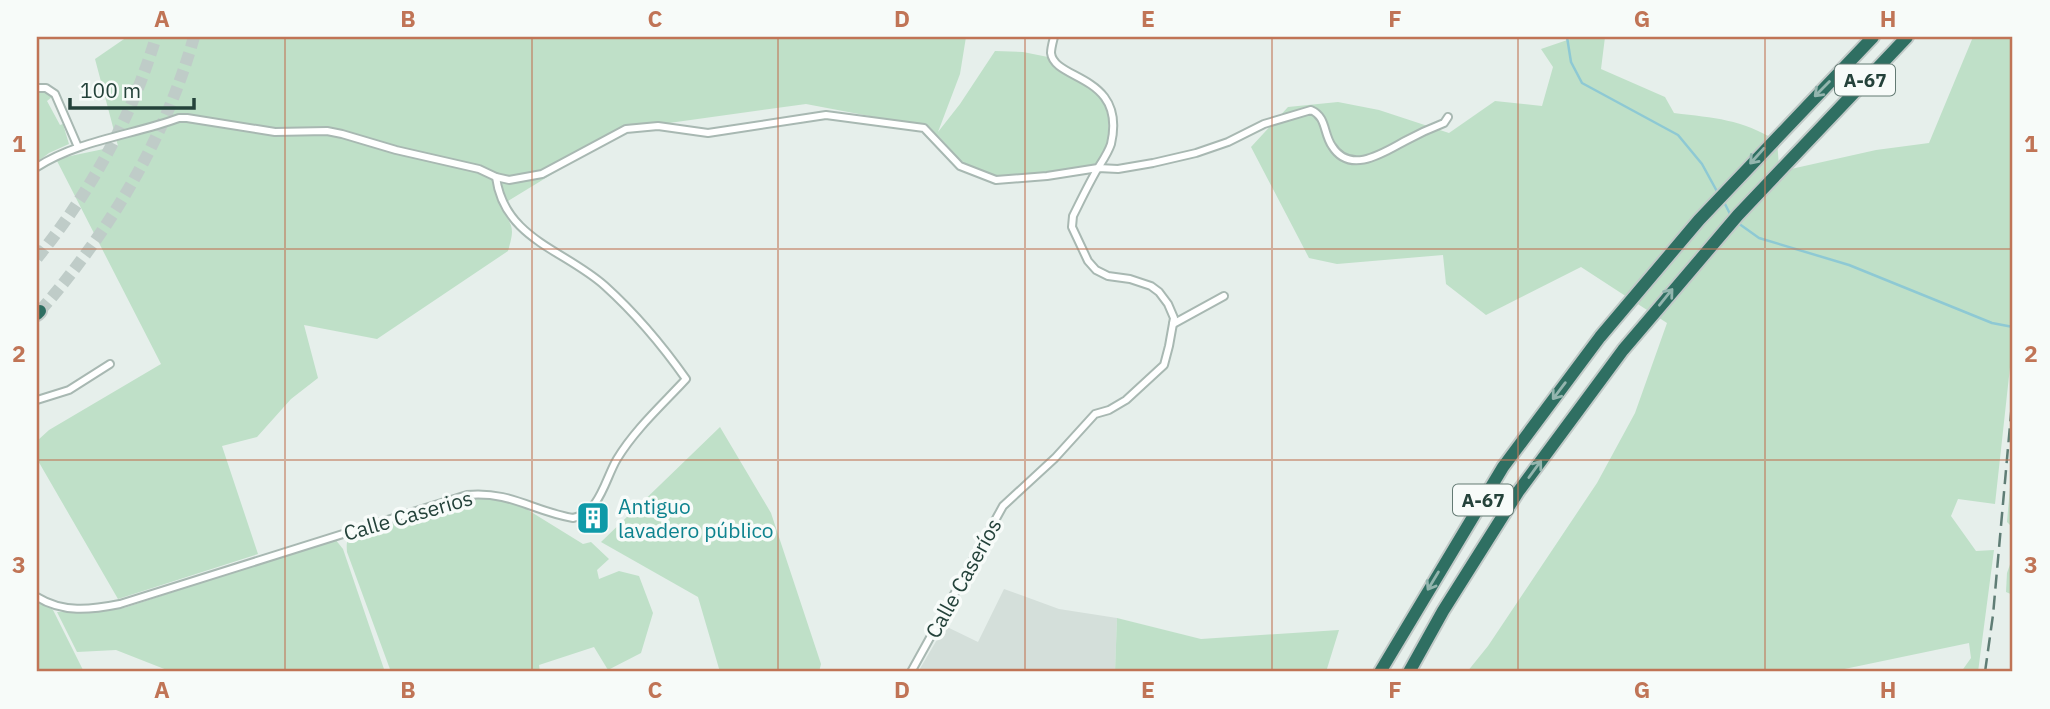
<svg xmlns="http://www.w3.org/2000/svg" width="2050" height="709" font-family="'IBM Plex Sans',sans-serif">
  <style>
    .built { fill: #d4dfda }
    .green { fill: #bfe0c8 }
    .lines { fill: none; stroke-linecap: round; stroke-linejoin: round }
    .stream { stroke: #8ec9d4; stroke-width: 2.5 }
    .highway-tunnel { stroke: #bfccc8; stroke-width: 12; stroke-dasharray: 12 6; stroke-linecap: butt }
    .street-casing { stroke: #a8b8b2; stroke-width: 10 }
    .highway-casing { stroke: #c2cac8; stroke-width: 16 }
    .street { stroke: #fff; stroke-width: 6 }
    .highway { stroke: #2f6f62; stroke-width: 12 }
    .rail { stroke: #5f7d75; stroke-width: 2.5; stroke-dasharray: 14 7; stroke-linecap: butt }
    .oneway { stroke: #93b5ae }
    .grid { fill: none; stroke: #c07456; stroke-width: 2; stroke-opacity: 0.55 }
    .labels { text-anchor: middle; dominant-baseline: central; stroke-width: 7; stroke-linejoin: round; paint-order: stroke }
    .shield { fill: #f7fbf9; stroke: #637a73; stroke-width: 2 }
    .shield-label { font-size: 19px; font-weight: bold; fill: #24423a }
    .culture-label { font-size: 21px; fill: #0d838f; stroke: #f7fbf9; text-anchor: start }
    .street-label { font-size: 21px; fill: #24423a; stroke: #f7fbf9 }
    .neatline { fill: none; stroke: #c07456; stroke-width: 2.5 }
    .grid-label { font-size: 23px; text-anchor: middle; font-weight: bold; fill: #c07456 }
  </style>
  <rect width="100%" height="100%" fill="#e6efeb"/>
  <polygon class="built" points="1004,589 1059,609 1117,618 1115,672 918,672 945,626 978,642"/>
  <g class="green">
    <path d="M127,37h839l-6,37 -22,58 22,-28 35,-53 28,1 25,5c12,25 51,23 59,52 3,14 3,40 -7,51 -12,13 -91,19 -109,15 -7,-2 -14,-5 -20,-8 -15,-7 -23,-23 -35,-33 -4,-3 -9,-5 -14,-8l-116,-22 -180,25 -126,77c13,21 15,21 8,45l-131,88 -73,-14 14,53 -27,21 -34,38 -35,9 36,108 -140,45 -81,-140v-18l12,-11 112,-66 -105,-205 62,-13 -23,-87z"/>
    <path d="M1576,37h29l-4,32 64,28 9,16c41,5 67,6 103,28l2,25 3,5 94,-21 53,-7 44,-106h40v303l-18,164 -37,-5 -7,17 25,35 18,-1 -16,122h-17l10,-14 -2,-15 -139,29h-363l21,-26 109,-163 38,-70 32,-90 -86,-56 -95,48 -40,-31 -3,-29 -106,9 -28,-6 -58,-111 37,-40 50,-5 41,8 70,23 46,-32 47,5 11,-39 -12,-18z"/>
    <polygon points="41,90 52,97 47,101 60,125 63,124 69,144 49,153 37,162 37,91"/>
    <polygon points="720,427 771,513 821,664 819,672 720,672 698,597 601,542"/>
    <polygon points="2013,453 2013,528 2007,522"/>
    <path d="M494,496l21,6 68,42 8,-2 18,17 -12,11 2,9 20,-8 20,5 14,37 -12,40 -33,17 -14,-23 -55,18 1,7h-149l-44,-120c-1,-11 0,-15 10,-21l112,-34z"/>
    <polygon points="335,539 343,549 385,672 172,672 116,650 77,652 57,612 94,611 124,608"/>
    <polygon points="2013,556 2013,595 2006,592 2007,573"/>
    <polygon points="37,599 53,610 84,672 37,672"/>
    <polygon points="1117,618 1201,639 1339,630 1326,672 1115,672"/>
  </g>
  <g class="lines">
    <g class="stream">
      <polyline points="1567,37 1571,62 1582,83 1678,135 1702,164 1719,195"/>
      <polyline points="1723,200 1731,216"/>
      <polyline points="1738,223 1759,238 1849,265 1992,323 2013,327"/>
    </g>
    <g class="highway-tunnel">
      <path d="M37,258c53,-65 95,-141 119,-221"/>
      <path d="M40,311c70,-80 125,-172 154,-274"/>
    </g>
    <defs>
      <g id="street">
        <polyline points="37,88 46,88 55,94 78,147"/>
        <path d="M37,167c42,-27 96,-32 142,-49h8l88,14 52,-1 15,3 54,16 83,19 17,8 13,3 33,-6 84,-45 32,-3 50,7 118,-18 98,13 36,38 36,14 51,-4 51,-8 20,1 35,-6 43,-10 32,-11 36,-18 47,-14c16,7 12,23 21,36 18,29 51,7 73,-5 13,-7 26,-13 39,-18l4,-6"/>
        <polyline points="1173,324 1224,296"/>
        <polyline points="37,400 69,390 110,364"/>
        <path d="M37,597c26,16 53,13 83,7l347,-109c44,-4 65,16 106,23 27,-5 32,-39 44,-59 18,-30 46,-55 69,-80 -24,-34 -50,-65 -81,-93 -40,-36 -101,-47 -109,-109"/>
        <path d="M911,672l92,-166 52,-48 40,-44 14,-4 17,-10 38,-35 5,-19 5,-28 -6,-14 -9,-12 -8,-6 -21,-7 -22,-3 -12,-6 -8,-9 -16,-34 1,-11c8,-16 16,-33 25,-48 5,-8 10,-15 13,-24 16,-70 -57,-63 -60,-91 0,-5 2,-12 3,-16"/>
      </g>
      <g id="highway">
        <polyline points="37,314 40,311"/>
        <polyline points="1380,672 1503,467 1600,337 1699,220 1873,37"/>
        <polyline points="1409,672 1443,611 1518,492 1623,350 1738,215 1907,37"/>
      </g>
    </defs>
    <use href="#street" class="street-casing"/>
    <use href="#highway" class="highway-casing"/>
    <use href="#street" class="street"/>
    <use href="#highway" class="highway"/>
    <polyline class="rail" points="1985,672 1993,615 2013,392"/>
  </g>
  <defs><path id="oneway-shaft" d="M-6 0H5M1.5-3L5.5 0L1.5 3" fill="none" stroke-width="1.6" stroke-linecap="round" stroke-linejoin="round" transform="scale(1.75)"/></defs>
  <g class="oneway">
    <use href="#oneway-shaft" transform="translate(1822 89) rotate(135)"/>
    <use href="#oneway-shaft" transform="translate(1757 156) rotate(132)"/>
    <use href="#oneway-shaft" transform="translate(1666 297) rotate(-51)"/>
    <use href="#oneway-shaft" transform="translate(1559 391) rotate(127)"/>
    <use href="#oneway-shaft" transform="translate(1535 469) rotate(-54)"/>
    <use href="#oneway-shaft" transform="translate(1433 581) rotate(121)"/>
  </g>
  <path class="grid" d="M285,37v635M532,37v635M778,37v635M1025,37v635M1272,37v635M1518,37v635M1765,37v635M37,249h1976M37,460h1976"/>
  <defs>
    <symbol id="building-square" viewBox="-11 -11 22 22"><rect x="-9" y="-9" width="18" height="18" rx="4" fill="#0f9aa8" stroke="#f7fbf9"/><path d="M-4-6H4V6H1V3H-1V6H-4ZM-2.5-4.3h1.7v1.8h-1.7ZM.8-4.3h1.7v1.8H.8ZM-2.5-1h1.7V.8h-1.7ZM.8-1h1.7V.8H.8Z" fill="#fff"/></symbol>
  </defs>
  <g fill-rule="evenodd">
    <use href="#building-square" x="574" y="499" width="38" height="38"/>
  </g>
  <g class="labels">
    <g class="shield">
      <rect x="1835" y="64.5" width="60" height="31" rx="5"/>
      <rect x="1453" y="484.5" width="60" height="31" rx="5"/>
    </g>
    <g class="shield-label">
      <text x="1865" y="80">A-67</text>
      <text x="1483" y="500">A-67</text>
    </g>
    <g class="culture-label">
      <text x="618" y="506">Antiguo<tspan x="618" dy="24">lavadero público</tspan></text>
    </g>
    <g class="street-label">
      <text transform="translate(408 515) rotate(-16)">Calle Caserios</text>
      <text transform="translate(963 578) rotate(-61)">Calle Caseríos</text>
    </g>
  </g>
  <rect width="2050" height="709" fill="none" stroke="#f7fbf9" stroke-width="77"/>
  <path d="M70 98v10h124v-10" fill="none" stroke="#24423a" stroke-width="3.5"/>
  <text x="80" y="98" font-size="21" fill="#24423a" stroke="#f7fbf9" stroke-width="5" paint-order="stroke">100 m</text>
  <rect x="38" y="38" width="1973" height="632" class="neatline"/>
  <g class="grid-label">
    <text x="162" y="27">A</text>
    <text x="408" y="27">B</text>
    <text x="655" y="27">C</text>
    <text x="902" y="27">D</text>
    <text x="1148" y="27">E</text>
    <text x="1395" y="27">F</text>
    <text x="1642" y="27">G</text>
    <text x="1888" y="27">H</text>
    <text x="19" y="152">1</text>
    <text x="2031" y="152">1</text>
    <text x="19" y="362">2</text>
    <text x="2031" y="362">2</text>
    <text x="19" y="573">3</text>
    <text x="2031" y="573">3</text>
    <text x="162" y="698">A</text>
    <text x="408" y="698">B</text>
    <text x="655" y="698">C</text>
    <text x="902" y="698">D</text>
    <text x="1148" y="698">E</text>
    <text x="1395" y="698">F</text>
    <text x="1642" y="698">G</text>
    <text x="1888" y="698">H</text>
  </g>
</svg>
